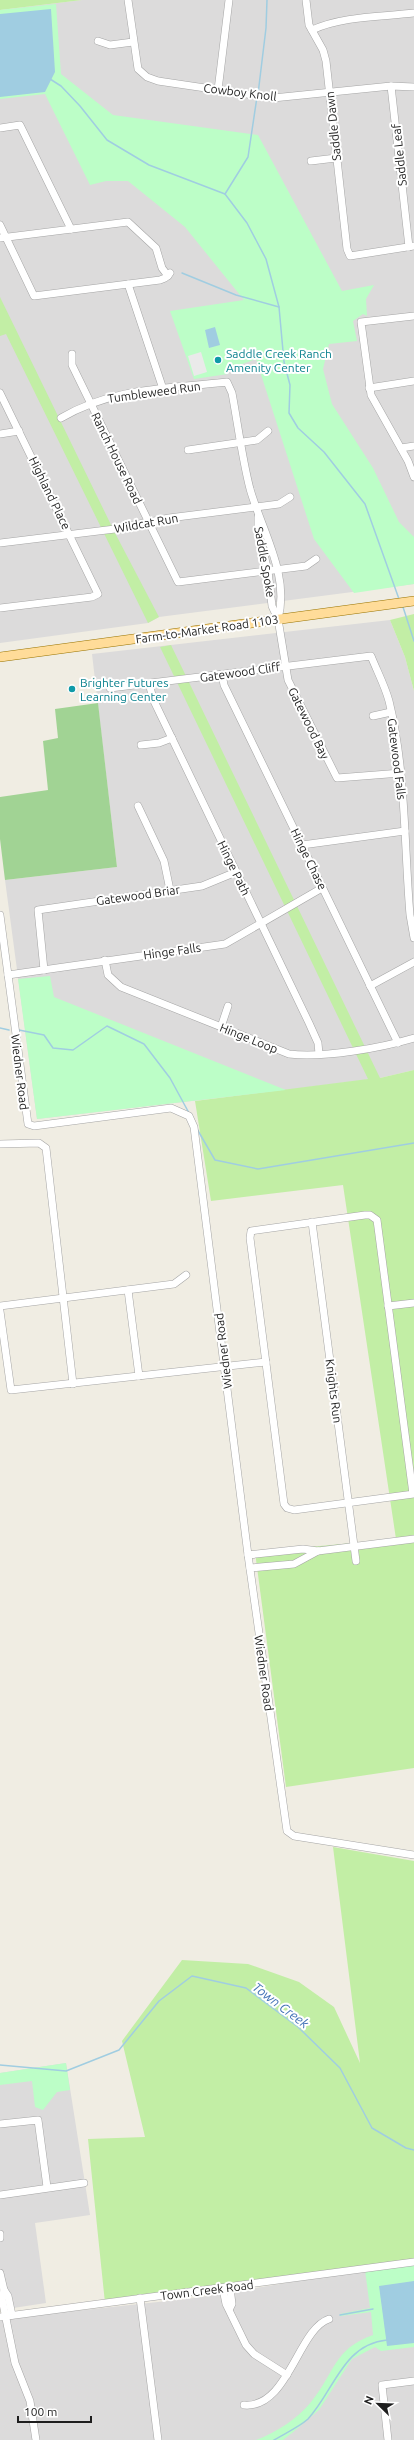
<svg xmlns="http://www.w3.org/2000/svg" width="414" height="2440" font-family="Ubuntu,sans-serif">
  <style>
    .residential { fill: #dcdbdb }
    .grass { fill: #c2eea5 }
    .forest { fill: #a1d394 }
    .park { fill: #bcfec7 }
    .parking { fill: #eaeaea }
    .water { fill: #a0cde1 }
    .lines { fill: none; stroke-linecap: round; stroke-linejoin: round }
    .stream { stroke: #a0cde1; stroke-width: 1.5 }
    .minor-casing { stroke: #a5a5a5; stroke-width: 8 }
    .major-casing { stroke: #987300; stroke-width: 10 }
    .minor { stroke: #fff; stroke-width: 7 }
    .major { stroke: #ffdc99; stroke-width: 9 }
    .culture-dot { fill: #0f9aa8; stroke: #fff; stroke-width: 1.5 }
    .labels { text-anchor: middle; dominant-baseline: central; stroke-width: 4; stroke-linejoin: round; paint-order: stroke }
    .street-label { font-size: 12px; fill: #1e1e1e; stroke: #fff }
    .culture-label { font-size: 12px; fill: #0d838f; stroke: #fff; text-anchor: start }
    .water-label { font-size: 13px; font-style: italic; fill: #4272b6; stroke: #fff }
  </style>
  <rect width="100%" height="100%" fill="#f0ede3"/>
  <g class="residential">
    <polygon points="82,0 414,0 414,584 159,617 148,623 0,643 0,10"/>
    <polygon points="390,620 405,657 414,691 414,1070 380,1078 286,1090 37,1119 5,880 117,867 92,654"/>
    <polygon points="66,2063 90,2215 35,2223 46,2303 0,2310 0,2073"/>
    <polygon points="414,2265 414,2440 0,2440 0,2319 195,2298 365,2270"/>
  </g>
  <g class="grass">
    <polygon points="0,0 82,0 0,10"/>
    <polygon points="0,297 115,533 159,617 148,623 6,334 0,336"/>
    <polygon points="414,614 414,691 405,657 390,620"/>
    <polygon points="171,645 380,1078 414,1070 414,1768 286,1787 255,1552 396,1539 343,1185 211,1201 195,1101 368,1079 160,647"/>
    <polygon points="333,1847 414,1861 414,2260 105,2303 88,2139 145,2137 122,2041 182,1960 248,1964 299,1982 334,2007 360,2063"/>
  </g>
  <polygon class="forest" points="98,703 117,867 5,880 0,839 0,797 48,790 43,741 58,738 55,709"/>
  <g class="park">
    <polygon points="56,4 61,74 113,115 258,135 342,291 374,285 366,299 367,316 363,314 353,321 357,341 329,344 323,369 332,404 373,468 399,522 414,537 414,584 354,593 314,539 256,359 229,369 228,374 194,379 170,311 244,300 185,227 128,181 106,181 90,185 45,94 0,99 0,10"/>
    <polygon points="50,976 54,997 286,1090 37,1119 18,979"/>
    <polygon points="66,2063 70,2090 57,2092 43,2110 35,2107 32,2081 0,2085 0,2073"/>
    <path d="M414,2265v82l-33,4 -6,-4 -23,12 -33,51 -27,23 -9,7h-27c20,-7 42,-22 55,-38 24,-29 22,-53 62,-67l-2,-23 -31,4v-2l30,-6 -5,-38z"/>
  </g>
  <polygon class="parking" points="201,352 207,372 194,376 188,356"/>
  <g class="water">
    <polygon points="51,9 55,72 45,92 0,97 0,14"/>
    <polygon points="215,327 220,345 209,348 205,330"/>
    <polygon points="414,2281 414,2343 387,2346 379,2286"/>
  </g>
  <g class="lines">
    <g class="stream">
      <polyline points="50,79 61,86 80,106 107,140 149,165 225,194 247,223 266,259 279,307 284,362 290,385 289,413 298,428 324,452 365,504 399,599"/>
      <polyline points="258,94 266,28 267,0"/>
      <polyline points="225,194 248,157 257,97"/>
      <polyline points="182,273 236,295 279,307"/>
      <polyline points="403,607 414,641"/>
      <polyline points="0,1028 9,1030"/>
      <polyline points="19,1030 44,1035 53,1048 73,1050 107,1026 144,1044 170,1078 189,1113"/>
      <polyline points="197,1129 215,1160 258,1169 414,1143"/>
      <polyline points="0,2065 66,2071 119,2050 159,2001 192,1976 246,1988 298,2027 340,2068 372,2128 406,2148 414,2150"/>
      <polyline points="340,2315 373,2309"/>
      <path d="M274,2440c10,-6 25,-13 34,-21 26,-28 35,-75 79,-79"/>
    </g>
    <defs>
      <g id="minor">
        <polyline points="128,0 138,69 147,77 158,81 273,98 391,86 414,87"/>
        <polyline points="306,0 309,25 323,50 326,61 347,249 350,256 414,246"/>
        <path d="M312,30c30,-14 69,-13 102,-17"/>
        <polyline points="98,41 110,45 133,42"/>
        <polyline points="391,86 409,247"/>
        <polyline points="218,90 229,0"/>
        <polyline points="0,128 20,125 71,229"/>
        <polyline points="311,161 336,158"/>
        <polyline points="0,225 34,296 160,280 165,278 170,273"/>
        <polyline points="0,238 128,222 156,248 162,268 168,276"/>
        <polyline points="128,284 163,389"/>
        <polyline points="414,316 361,322 371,395 408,461 414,477"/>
        <polyline points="72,354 72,365 178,582 306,566 316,559"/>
        <polyline points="369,388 414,381"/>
        <polyline points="0,393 98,594 92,597 0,608"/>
        <path d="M61,418c53,-31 107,-29 166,-36l5,11c6,32 10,65 18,96 12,42 40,86 28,130"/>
        <polyline points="0,434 19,431"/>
        <polyline points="401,448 414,446"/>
        <polyline points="188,450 257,440 268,431"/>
        <polyline points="258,517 258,531 268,571 272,606 278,619 288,680 337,778 401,773"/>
        <polyline points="0,543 115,529 169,518 256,507 279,504 290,497"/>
        <polyline points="222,674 224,685 398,1043"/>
        <polyline points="149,683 153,699 309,1023 318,1043 319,1054"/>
        <path d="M110,688l261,-32c6,15 14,30 18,45 17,69 15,143 21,214l4,23"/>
        <polyline points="373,716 391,712"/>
        <polyline points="141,745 159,743 172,738"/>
        <polyline points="138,806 164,861 170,890"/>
        <polyline points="302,845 405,831"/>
        <polyline points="0,915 28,1124 34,1126 171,1108 189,1116 194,1127 248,1555 287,1831 294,1836 414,1855"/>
        <path d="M105,960l3,15 13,12 168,67c36,4 91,-6 125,-16"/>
        <polyline points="44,970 38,910 202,886 236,872"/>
        <polyline points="8,975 225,944 322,888"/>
        <polyline points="370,986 414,962"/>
        <polyline points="221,1027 228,1006"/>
        <polyline points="0,1144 39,1143 46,1148 73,1384"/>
        <polyline points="312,1222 356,1561"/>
        <polyline points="128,1290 139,1376"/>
        <polyline points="0,1306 174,1284 186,1275"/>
        <polyline points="388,1306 414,1303"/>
        <polyline points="0,1311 11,1390 266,1362"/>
        <polyline points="413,1494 377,1220 370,1215 365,1215 251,1231 250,1238 284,1504 287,1508 294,1510 414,1494"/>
        <polyline points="248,1555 303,1549 318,1551 414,1539"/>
        <polyline points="250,1568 294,1564 318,1551"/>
        <polyline points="0,2124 38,2120 47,2187"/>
        <polyline points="0,2195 84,2183"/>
        <polyline points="0,2234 0,2238"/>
        <polyline points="0,2273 4,2290 2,2299 15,2363 30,2401 36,2440"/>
        <polyline points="223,2289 226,2304 246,2345 254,2354 287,2375"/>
        <polyline points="4,2290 8,2296 12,2315"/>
        <polyline points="140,2298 158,2440"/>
        <polyline points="230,2308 232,2304 230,2288"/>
        <polyline points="0,2317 414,2262"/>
        <path d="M244,2405c44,4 54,-76 85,-86"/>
        <polyline points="388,2440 382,2385 414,2381"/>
      </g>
      <polyline id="major" points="0,657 414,601"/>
    </defs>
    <use href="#minor" class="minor-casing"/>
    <use href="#major" class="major-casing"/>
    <use href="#minor" class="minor"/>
    <use href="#major" class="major"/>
  </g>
  <g class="culture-dot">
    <circle cx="218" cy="360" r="4"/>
    <circle cx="72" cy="689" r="4"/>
  </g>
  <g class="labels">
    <g class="street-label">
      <text transform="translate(240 92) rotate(7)">Cowboy Knoll</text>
      <text transform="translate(333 126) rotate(-96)">Saddle Dawn</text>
      <text transform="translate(399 155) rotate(-96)">Saddle Leaf</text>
      <text transform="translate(154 392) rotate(-8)">Tumbleweed Run</text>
      <text transform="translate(117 458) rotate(64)">Ranch House Road</text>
      <text transform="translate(50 493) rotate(64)">Highland Place</text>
      <text transform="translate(146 523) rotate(-10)">Wildcat Run</text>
      <text transform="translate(265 562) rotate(80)">Saddle Spoke</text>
      <text transform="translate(207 629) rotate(-8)">Farm-to-Market Road 1103</text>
      <text transform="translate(240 672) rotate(-8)">Gatewood Cliff</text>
      <text transform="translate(309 723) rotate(64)">Gatewood Bay</text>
      <text transform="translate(397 759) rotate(83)">Gatewood Falls</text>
      <text transform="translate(309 859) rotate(64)">Hinge Chase</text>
      <text transform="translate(234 868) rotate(64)">Hinge Path</text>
      <text transform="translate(138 895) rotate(-8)">Gatewood Briar</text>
      <text transform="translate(172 951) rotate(-8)">Hinge Falls</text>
      <text transform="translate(249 1038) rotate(22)">Hinge Loop</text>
      <text transform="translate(20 1072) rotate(83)">Wiedner Road</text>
      <text transform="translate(223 1351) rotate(-97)">Wiedner Road</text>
      <text transform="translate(334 1391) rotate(83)">Knights Run</text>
      <text transform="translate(264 1673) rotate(82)">Wiedner Road</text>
      <text transform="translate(207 2290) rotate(-7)">Town Creek Road</text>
    </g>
    <g class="culture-label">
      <text x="226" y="353">Saddle Creek Ranch<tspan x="226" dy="14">Amenity Center</tspan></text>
      <text x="80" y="682">Brighter Futures<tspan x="80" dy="14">Learning Center</tspan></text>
    </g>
    <g class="water-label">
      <text transform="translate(281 2005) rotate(37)">Town Creek</text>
    </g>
  </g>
  <g transform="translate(378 2404) rotate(293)" stroke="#ffffff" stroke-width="3" paint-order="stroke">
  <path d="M0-3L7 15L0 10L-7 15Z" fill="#1e1e1e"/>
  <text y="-6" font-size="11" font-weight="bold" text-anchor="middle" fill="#1e1e1e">N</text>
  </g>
  <path d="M18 2416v6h73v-6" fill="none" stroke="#1e1e1e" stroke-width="2"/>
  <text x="24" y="2416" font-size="12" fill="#1e1e1e" stroke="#ffffff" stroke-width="3" paint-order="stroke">100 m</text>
</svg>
